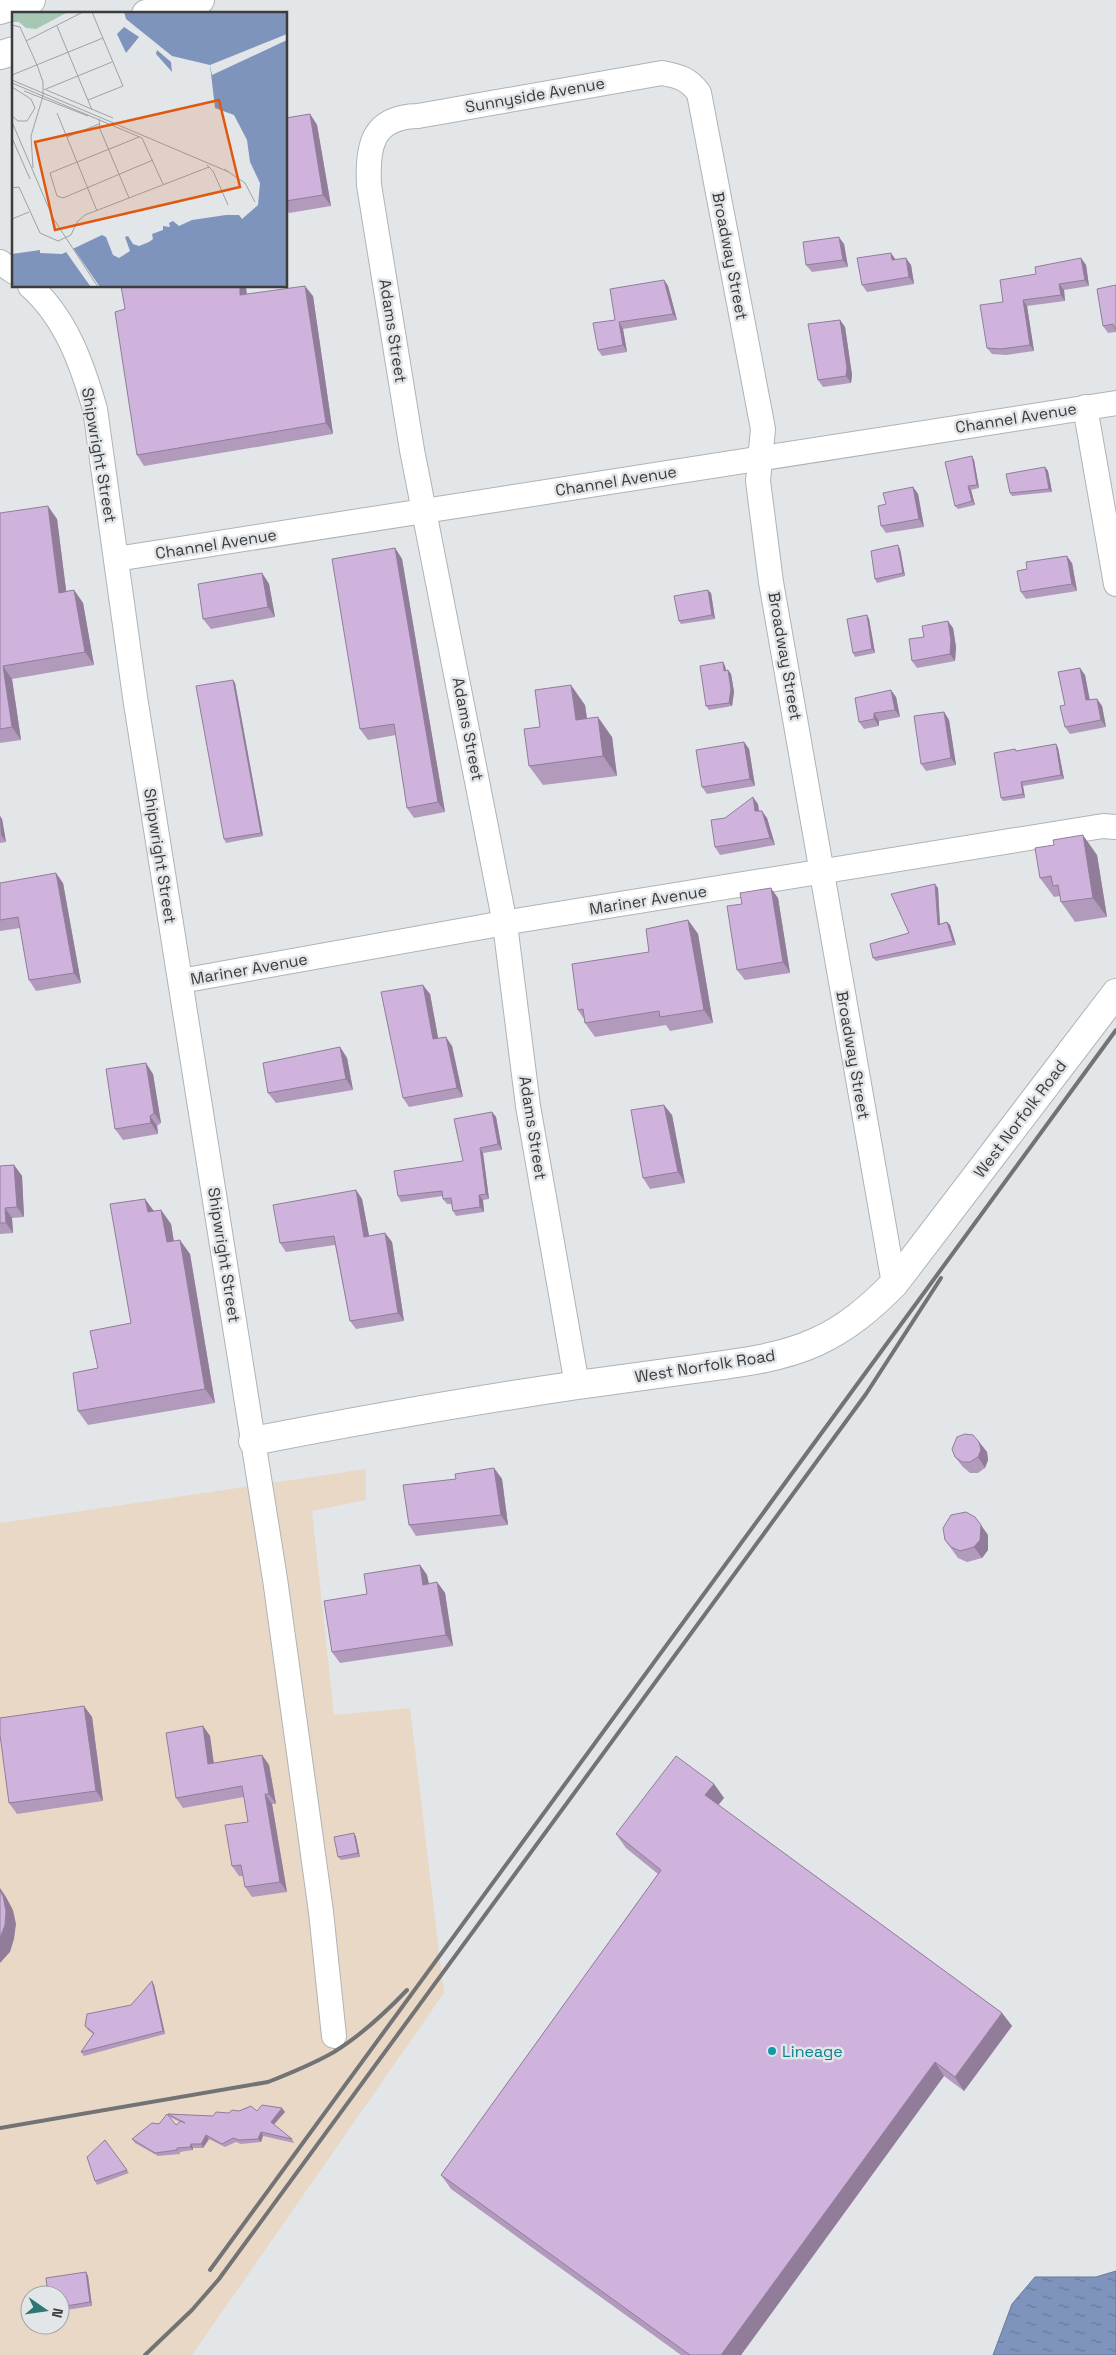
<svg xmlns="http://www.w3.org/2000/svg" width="1116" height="2355" font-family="'Space Grotesk',sans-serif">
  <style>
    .commercial { fill: #ead8c7; fill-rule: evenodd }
    .water { fill: url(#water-ripples); stroke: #6a7a96 }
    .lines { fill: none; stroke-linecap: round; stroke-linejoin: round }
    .street-casing { stroke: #afb3b6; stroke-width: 26 }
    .secondary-casing { stroke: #afb3b6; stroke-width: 30 }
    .highway-casing { stroke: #afb3b6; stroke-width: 30 }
    .street { stroke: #fff; stroke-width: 24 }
    .secondary { stroke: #fff; stroke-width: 28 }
    .highway { stroke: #fff; stroke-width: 28 }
    .rail { stroke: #717374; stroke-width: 4 }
    .wall { fill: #b29abd }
    .shaded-wall { fill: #917d9a }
    .building { fill: #cfb3dc; stroke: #917d9a }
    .culture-dot { fill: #0f9aa8; stroke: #e2e6e9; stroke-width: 2 }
    .labels { text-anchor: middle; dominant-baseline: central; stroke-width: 5; stroke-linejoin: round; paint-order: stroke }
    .street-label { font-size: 16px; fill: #3b3c3d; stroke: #e2e6e9 }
    .culture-label { font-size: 16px; fill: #0d838f; stroke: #e2e6e9; text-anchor: start }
    .inset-road { fill: none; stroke: #9fa2a4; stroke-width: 1 }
    .view { fill: #df580e; fill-opacity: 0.15; stroke: #df580e; stroke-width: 2.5 }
    .inset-edge { fill: none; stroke: #3b3c3d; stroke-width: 2.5 }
  </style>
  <defs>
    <pattern id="water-ripples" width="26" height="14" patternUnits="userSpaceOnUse" patternTransform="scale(1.25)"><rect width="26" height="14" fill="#7e94bc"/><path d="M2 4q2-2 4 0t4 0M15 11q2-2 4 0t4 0" fill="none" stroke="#687a9a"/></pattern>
  </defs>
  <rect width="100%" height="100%" fill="#e2e6e9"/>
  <path class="commercial" d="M366,1469v31l-54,11 22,204 76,-7 34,285 -252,362h-192v-832zM30,2295h30v30h-30z"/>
  <polygon class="water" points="1116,2271 1116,2355 993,2355 1012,2304 1035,2277 1096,2277"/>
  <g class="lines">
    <defs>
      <g id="street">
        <polyline points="0,262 14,272"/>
        <path d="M30,286c36,32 52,78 65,123l40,288 140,882 46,333 13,124"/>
        <polyline points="1085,407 1116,584"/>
        <polyline points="116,559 1116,403"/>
        <polyline points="181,981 521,920 1103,826 1116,827"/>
        <path d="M577,1385l-49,-279 -23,-182 -93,-474 -43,-265c-2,-39 3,-68 49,-69l244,-43c17,3 27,6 37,20l64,336 -5,52 13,101 123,702"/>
      </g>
      <path id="secondary" d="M253,1441c108,-21 216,-40 325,-56 41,-6 82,-11 124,-17 37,-5 79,-10 114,-26 31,-14 54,-34 78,-58l222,-291"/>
      <g id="highway">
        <polyline points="0,10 31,0"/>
        <polyline points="146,14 200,0"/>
        <polyline points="0,55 14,51"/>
      </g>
    </defs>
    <use href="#street" class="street-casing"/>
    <use href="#secondary" class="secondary-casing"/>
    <use href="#highway" class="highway-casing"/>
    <use href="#street" class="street"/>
    <use href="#secondary" class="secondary"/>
    <use href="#highway" class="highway"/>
    <g class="rail">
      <path d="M0,2128l268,-46c23,-9 45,-18 66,-30 26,-16 52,-40 73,-62"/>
      <polyline points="210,2270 1116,1030"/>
      <polyline points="145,2355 192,2310 219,2279 866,1394 941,1278"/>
    </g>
  </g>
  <g class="wall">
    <polygon points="310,114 317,125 331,206 289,213 286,208 286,118"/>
    <polygon points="844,244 848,267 812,272 806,265"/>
    <polygon points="1081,258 1086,265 1089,286 1064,290 1065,301 1027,306 1034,351 1006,355 992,354 987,348 1003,302 1036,274"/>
    <polygon points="896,259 911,265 914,284 867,292 862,285"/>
    <polygon points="664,280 668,286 677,320 623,329 627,352 602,356 598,350 615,320"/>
    <polygon points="1116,285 1116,332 1108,333 1103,326"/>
    <polygon points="247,294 313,296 333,434 144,466 137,455"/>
    <polygon points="840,320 845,327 852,375 851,383 823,387 818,380"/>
    <polygon points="974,460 979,488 971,490 975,505 958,509 955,506"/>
    <polygon points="1045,467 1048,471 1052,492 1012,496 1010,493"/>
    <polygon points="913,487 918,494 924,527 886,533 881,526 886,504"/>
    <polygon points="0,513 57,519 66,591 74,590 83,603 94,665 12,679 21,740 0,743"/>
    <polygon points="395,548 402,559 445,812 414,818 407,808 396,735 368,740 360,729"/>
    <polygon points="900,549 905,576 877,583 875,579"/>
    <polygon points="1072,563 1077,591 1026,599 1021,592 1027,569"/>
    <polygon points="262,573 269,584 275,617 211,629 203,619"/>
    <polygon points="711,593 715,619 681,624 679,621"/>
    <polygon points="867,615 869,619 875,653 855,657 853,653"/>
    <polygon points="953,628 956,647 955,661 917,668 912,661 924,637"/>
    <polygon points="723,662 725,666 726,671 728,670 731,674 734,692 732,706 709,710 706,706"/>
    <polygon points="1085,675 1090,700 1097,699 1102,706 1106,727 1070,734 1065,727 1065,705"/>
    <polygon points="235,683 263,836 226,843 224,839"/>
    <polygon points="896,697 900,717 879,721 879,726 864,729 859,722"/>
    <polygon points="585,705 587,719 612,737 617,776 543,785 529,766 540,727"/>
    <polygon points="944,712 949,720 956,765 926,771 921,764"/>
    <polygon points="744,742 749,749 755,786 707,794 702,787"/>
    <polygon points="1056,744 1058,748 1064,779 1023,786 1025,798 1003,801 1001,798 1015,749 1016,751"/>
    <polygon points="758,804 759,811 767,818 775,845 720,855 715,847 725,818"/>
    <polygon points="0,816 2,819 6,842 0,843"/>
    <polygon points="1097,855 1107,917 1075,922 1061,902 1060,896 1054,897 1040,878"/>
    <polygon points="0,883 63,883 81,983 36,991 29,980 20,928 0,931"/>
    <polygon points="938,888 940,924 947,922 950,925 956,945 876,961 873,958 909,933"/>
    <polygon points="778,898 790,973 745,980 737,970"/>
    <polygon points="688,920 698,934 713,1023 670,1031 666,1025 595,1037 585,1023 584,1019 578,1010"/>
    <polygon points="430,994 438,1038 452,1046 463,1097 409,1107 403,1098"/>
    <polygon points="340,1047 347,1058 353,1090 276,1103 268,1093"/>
    <polygon points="153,1074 161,1123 157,1126 158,1134 123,1140 115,1129"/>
    <polygon points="492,1112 496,1117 502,1150 483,1153 489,1199 483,1200 484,1212 456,1216 453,1211 451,1204 447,1204 443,1199 443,1196 401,1202 398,1196 463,1161"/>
    <polygon points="672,1115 685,1183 650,1189 643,1178"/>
    <polygon points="14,1165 22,1176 24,1217 12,1218 13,1233 0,1234 0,1166"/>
    <polygon points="356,1190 362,1199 369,1236 385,1233 392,1242 404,1321 356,1329 350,1321 335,1245 286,1252 280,1243"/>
    <polygon points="145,1199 154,1211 161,1210 171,1224 174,1241 190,1254 215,1403 88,1425 78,1411 98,1368 131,1323"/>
    <polygon points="979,1442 987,1452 988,1460 985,1468 978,1473 970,1473 963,1467 955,1457"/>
    <polygon points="494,1468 502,1479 508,1525 416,1536 409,1525 456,1479"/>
    <polygon points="988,1535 988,1550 982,1558 967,1562 958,1558 945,1540"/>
    <polygon points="420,1565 427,1575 429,1584 437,1582 445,1593 453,1646 340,1663 332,1652 367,1594"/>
    <polygon points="84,1706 92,1717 103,1801 17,1814 9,1803"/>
    <polygon points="203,1726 210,1736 214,1763 262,1755 269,1765 276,1804 272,1804 287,1892 252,1897 245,1887 243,1876 239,1876 232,1866 248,1822 244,1797 183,1808 176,1798"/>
    <polygon points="714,1784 724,1798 718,1805 1002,2013 1012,2026 964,2091 944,2076 741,2355 681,2355 451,2189 441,2175 658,1874 626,1848 616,1834"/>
    <polygon points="354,1833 356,1837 360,1857 341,1860 338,1857"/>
    <polygon points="154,1985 165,2034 84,2056 81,2052 93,2034 88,2030 85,2026 131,2005"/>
    <polygon points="239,2111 257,2111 285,2112 274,2125 292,2139 294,2143 263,2136 261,2142 241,2144 236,2142 225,2147 209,2139 203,2148 193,2148 193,2150 180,2152 180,2154 158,2156 135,2143 132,2139 159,2124 176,2125 180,2122 170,2117 168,2114 213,2116"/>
    <polygon points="105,2140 129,2173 97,2185 95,2181"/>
    <polygon points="86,2272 88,2276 92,2306 60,2311 60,2295"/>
  </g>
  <g class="shaded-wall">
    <polygon points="310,114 317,125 331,206 323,195"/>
    <polygon points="839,237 844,244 848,267 843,260"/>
    <polygon points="891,253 896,260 892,260"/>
    <polygon points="906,258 911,265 914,284 909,277"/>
    <polygon points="1081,258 1086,265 1089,286 1085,280"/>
    <polygon points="664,280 668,286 677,320 673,314"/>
    <polygon points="1059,284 1064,290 1065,301 1061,295"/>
    <polygon points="240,286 246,286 248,305 240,295"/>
    <polygon points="305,286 313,296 333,434 326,423"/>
    <polygon points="1023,300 1027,306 1034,351 1030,345"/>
    <polygon points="840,320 845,327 852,375 851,383 846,376"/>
    <polygon points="619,322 623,329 627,352 623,345"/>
    <polygon points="972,456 974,460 979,488 977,485"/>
    <polygon points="1045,467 1048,471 1052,492 1049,489"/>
    <polygon points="968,486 971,490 975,505 972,501"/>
    <polygon points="913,487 918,494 924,527 919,519"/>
    <polygon points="48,506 57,519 68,605 59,593"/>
    <polygon points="898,545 900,549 905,576 903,573"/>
    <polygon points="395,548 402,559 445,812 438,802"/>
    <polygon points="1067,556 1072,563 1077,591 1072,584"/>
    <polygon points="262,573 269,584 275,617 268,607"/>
    <polygon points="74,590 83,603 94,665 85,652"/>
    <polygon points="708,590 711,593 715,619 712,615"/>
    <polygon points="867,615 869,619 875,653 872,649"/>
    <polygon points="948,621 953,628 956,647 955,661 950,654"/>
    <polygon points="723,662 725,666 727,674 724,671"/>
    <polygon points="3,666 12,679 21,740 12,727"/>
    <polygon points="1080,668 1085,675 1091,708 1086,700"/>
    <polygon points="728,670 731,674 734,692 732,706 729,703"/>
    <polygon points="233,680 235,683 263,836 261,833"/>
    <polygon points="571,685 585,705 590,740 576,720"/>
    <polygon points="891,690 896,697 900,717 895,710"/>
    <polygon points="1097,699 1102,706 1106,727 1101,720"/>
    <polygon points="944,712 949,720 956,765 951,758"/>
    <polygon points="874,713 879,721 879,726 874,719"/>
    <polygon points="598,717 612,737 617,776 603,756"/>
    <polygon points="744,742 749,749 755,786 750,779"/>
    <polygon points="1056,744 1058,748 1064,779 1061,775"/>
    <polygon points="1021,782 1023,786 1025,798 1023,794"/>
    <polygon points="753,797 758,804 760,818 755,811"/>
    <polygon points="762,811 767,818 775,845 770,838"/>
    <polygon points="0,816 2,819 6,842 1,835"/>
    <polygon points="1083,835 1097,855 1107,917 1093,898"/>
    <polygon points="56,873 63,883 81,983 74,973"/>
    <polygon points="935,884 938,888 940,928 938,925"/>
    <polygon points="771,888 778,898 790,973 783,962"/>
    <polygon points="688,920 698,934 713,1023 704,1010"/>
    <polygon points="947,922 950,925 956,945 953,941"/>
    <polygon points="423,985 430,994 440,1048 433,1039"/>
    <polygon points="446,1037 452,1046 463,1097 457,1088"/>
    <polygon points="340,1047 347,1058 353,1090 346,1079"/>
    <polygon points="146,1063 153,1074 161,1123 154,1113"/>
    <polygon points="664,1105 672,1115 685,1183 678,1172"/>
    <polygon points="492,1112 496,1117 502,1150 498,1144"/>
    <polygon points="150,1116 157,1126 158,1134 151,1123"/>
    <polygon points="480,1148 483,1153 489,1199 486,1194"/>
    <polygon points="14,1165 22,1176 24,1217 17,1207"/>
    <polygon points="356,1190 362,1199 371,1246 364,1237"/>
    <polygon points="479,1195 483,1200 484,1212 480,1207"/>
    <polygon points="145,1199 155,1213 148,1212"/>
    <polygon points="5,1208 12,1218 13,1233 6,1223"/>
    <polygon points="161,1210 171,1224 176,1256 167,1242"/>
    <polygon points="385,1233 392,1242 404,1321 398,1313"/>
    <polygon points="180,1240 190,1254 215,1403 205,1389"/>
    <polygon points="979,1442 987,1452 988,1460 985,1468 978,1457"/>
    <polygon points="494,1468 502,1479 508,1525 501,1515"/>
    <polygon points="981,1525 988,1535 988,1550 982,1558 974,1547"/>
    <polygon points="420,1565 427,1575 431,1595 423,1585"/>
    <polygon points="437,1582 445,1593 453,1646 446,1635"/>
    <polygon points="84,1706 92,1717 103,1801 96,1791"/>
    <polygon points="203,1726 210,1736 215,1774 208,1764"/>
    <polygon points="262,1755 269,1765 276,1804 269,1794"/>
    <polygon points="714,1784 724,1798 715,1809 705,1795"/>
    <polygon points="265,1794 272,1804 287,1892 280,1882"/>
    <polygon points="354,1833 356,1837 360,1857 358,1853"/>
    <polygon points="0,1888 6,1897 13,1910 16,1924 14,1939 10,1952 0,1963"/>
    <polygon points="152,1981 154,1985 165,2034 163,2031"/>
    <polygon points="1002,2013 1012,2026 964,2091 955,2077"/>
    <polygon points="935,2062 944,2076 741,2355 721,2355"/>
    <polygon points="282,2108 285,2112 273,2125 271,2122"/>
    <polygon points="261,2132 263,2136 261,2142 258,2139"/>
    <polygon points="206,2135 209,2139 203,2148 201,2144"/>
    <polygon points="191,2144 193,2148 193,2150 190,2147"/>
    <polygon points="86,2272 88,2276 92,2306 90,2302"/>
  </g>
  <g class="building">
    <polygon points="310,114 323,195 286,201 286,118"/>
    <polygon points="839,237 843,260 806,265 803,242"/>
    <polygon points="891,253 892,260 906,258 909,277 862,285 857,258"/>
    <polygon points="1081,258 1085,280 1059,284 1061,295 1023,300 1030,345 1001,349 987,348 980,305 1003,302 1000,280 1036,274 1035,267"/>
    <polygon points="664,280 673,314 619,322 623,345 598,350 593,323 615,320 610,289"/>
    <polygon points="1116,285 1116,330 1113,324 1103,326 1097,289"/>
    <polygon points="121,286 240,286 240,295 305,286 326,423 137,455 115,312 125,309"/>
    <polygon points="840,320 847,368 846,376 818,380 808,324"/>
    <polygon points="972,456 977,485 968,486 972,501 955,506 945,462"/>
    <polygon points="1045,467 1049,489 1010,493 1006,474"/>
    <polygon points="913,487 919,519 881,526 878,506 886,504 883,493"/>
    <polygon points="48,506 59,593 74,590 85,652 3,666 12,727 0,729 0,513"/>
    <polygon points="898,545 903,573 875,579 871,551"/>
    <polygon points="395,548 438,802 407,808 394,724 360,729 332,559"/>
    <polygon points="1067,556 1072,584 1021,592 1017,571 1027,569 1026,562"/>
    <polygon points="262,573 268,607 203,619 198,584"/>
    <polygon points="708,590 712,615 679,621 674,596"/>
    <polygon points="867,615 872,649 853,653 847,619"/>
    <polygon points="948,621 951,640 950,654 912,661 909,639 924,637 922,626"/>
    <polygon points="723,662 724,671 728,670 731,689 729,703 706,706 700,666"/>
    <polygon points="1080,668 1086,700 1097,699 1101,720 1065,727 1060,706 1065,705 1058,672"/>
    <polygon points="233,680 261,833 224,839 196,686"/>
    <polygon points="571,685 576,720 598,717 603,756 529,766 524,729 540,727 535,690"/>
    <polygon points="891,690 895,710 874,713 874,719 859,722 855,698"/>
    <polygon points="944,712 951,758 921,764 914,716"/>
    <polygon points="744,742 750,779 702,787 696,750"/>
    <polygon points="1056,744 1061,775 1021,782 1023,794 1001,798 994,753 1015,749 1016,751"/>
    <polygon points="753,797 755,811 762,811 770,838 715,847 711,820 725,818"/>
    <polygon points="1083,835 1093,898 1061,902 1058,885 1053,886 1051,876 1040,878 1035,848 1054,845 1053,840"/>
    <polygon points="56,873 74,973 29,980 18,917 0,920 0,883"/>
    <polygon points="935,884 938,925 947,922 953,941 873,958 870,944 909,933 891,894"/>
    <polygon points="771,888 783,962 737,970 727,906 742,904 740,893"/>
    <polygon points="688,920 704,1010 660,1017 659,1011 585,1023 583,1009 578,1010 572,964 649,952 646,929"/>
    <polygon points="423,985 433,1039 446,1037 457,1088 403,1098 381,992"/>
    <polygon points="340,1047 346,1079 268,1093 263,1063"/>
    <polygon points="146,1063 154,1113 150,1116 151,1123 115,1129 106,1069"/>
    <polygon points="664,1105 678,1172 643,1178 631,1110"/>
    <polygon points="492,1112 498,1144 480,1148 486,1194 479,1195 480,1207 453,1211 451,1198 443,1199 442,1191 398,1196 394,1171 463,1161 454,1119"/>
    <polygon points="14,1165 17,1207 5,1208 6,1223 0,1223 0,1166"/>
    <polygon points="356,1190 364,1237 385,1233 398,1313 350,1321 334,1236 280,1243 273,1205"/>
    <polygon points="145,1199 148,1212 161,1210 167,1242 180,1240 205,1389 78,1411 73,1373 98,1368 90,1331 131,1323 110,1204"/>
    <polygon points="965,1434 973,1435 979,1442 981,1450 978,1457 970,1462 962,1462 955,1457 952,1449 957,1437"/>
    <polygon points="494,1468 501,1515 409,1525 403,1485 456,1479 455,1474"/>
    <polygon points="966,1512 975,1517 981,1525 980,1540 974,1547 960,1551 951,1547 945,1540 943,1528 951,1515"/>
    <polygon points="420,1565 423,1585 437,1582 446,1635 332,1652 324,1601 367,1594 364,1574"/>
    <polygon points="84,1706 96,1791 9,1803 0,1735 0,1718"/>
    <polygon points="203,1726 208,1764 262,1755 269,1794 265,1794 280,1882 245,1887 241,1865 232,1866 225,1825 248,1822 242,1786 176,1798 166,1733"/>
    <polygon points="676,1756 714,1784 705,1795 1002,2013 955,2077 935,2062 721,2355 690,2355 441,2175 661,1870 616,1834"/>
    <polygon points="354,1833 358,1853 338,1857 334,1837"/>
    <polygon points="0,1890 3,1896 6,1911 5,1925 0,1938"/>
    <polygon points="152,1981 163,2031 81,2052 94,2033 85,2026 87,2014 131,2005"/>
    <polygon points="262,2105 282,2108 271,2122 292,2139 261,2132 258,2139 239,2140 233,2138 222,2144 206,2135 201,2144 191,2144 190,2147 177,2148 177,2150 155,2153 132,2139 152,2123 159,2124 167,2114 176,2125 181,2121 185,2123 168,2114 213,2116 216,2112 229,2113 232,2110 239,2111 251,2106 257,2111"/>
    <polygon points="105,2140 127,2170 95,2181 87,2157"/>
    <polygon points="86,2272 90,2302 60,2307 60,2295 48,2295 46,2278"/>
  </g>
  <circle class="culture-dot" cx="772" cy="2051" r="5"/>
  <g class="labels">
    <g class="street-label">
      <text transform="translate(535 95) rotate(-10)">Sunnyside Avenue</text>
      <text transform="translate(730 256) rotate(79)">Broadway Street</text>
      <text transform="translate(393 331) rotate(81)">Adams Street</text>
      <text transform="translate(1016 418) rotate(-9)">Channel Avenue</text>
      <text transform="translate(99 455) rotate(80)">Shipwright Street</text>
      <text transform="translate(616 481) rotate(-9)">Channel Avenue</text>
      <text transform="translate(216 544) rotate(-9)">Channel Avenue</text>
      <text transform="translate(785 656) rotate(80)">Broadway Street</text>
      <text transform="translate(468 729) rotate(79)">Adams Street</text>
      <text transform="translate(160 856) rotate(81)">Shipwright Street</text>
      <text transform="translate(648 900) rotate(-9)">Mariner Avenue</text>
      <text transform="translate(249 969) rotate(-10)">Mariner Avenue</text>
      <text transform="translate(853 1055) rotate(80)">Broadway Street</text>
      <text transform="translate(1020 1119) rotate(-53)">West Norfolk Road</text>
      <text transform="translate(533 1128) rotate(81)">Adams Street</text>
      <text transform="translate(224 1255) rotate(81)">Shipwright Street</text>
      <text transform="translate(705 1366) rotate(-9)">West Norfolk Road</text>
    </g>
    <g class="culture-label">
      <text x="782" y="2051">Lineage</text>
    </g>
  </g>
  <g transform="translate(12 12)">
    <rect width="275" height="275" fill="#e2e6e9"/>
    <path d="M0,0h56l-32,17 -10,-1 -7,-6h-7z" fill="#a5c7b3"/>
    <path d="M112,0h163v275h-275v-33l28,-4v3l22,1 40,-19 4,2 7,18 6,3 11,-7 -5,-14 3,-1 5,8 6,2 10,-4 4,-3 -1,-5 11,-4v-4l7,1 -1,-4 4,-2 6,5 13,-6 34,-5h13l3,4 16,-14 2,-22 -10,-21 -3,-22 -13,-25 -19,-7 -5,-43 -38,-9 -46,-37zM112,15l15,10 -13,16 -9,-19zM145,38l14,12 1,10 -16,-18z" fill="#7e94bc"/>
    <path d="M275,22v6l-75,35 -2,-10zM59,233l29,42h-9l-8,-11 -19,-27z" fill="#e2e6e9"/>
    <path class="inset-road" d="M0,13l8,2 17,38 6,17v14M45,14l35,84M14,29l57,-29M0,63l91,-37M0,68l217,92M0,71l130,55 21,46M0,75l19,12 4,9 -8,13h-9l-6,-5M32,77l69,29M34,77l66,-27M12,79l64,25M76,88l35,-14 -31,-74M45,101l40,98M87,107l1,10 29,69M0,110l41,96 45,69M55,125l32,-13M127,125l-89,36 7,23 6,2 90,-38M0,126l18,41M195,153l6,6 15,34M21,156l-2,-32 12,-40M212,157l21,14 10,19M0,176l7,-1 21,46 18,8 13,-6 6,-13 8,-7 124,-48M0,207l17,-7"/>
    <path class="view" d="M207,88l21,87 -185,43 -20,-88z"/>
    <rect width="275" height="275" class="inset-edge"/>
  </g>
  <g transform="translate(45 2310) rotate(103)"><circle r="24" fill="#e2e6e9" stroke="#9fa2a4"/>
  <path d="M0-4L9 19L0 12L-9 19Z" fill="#2e7773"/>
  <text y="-8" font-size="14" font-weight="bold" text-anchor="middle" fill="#3b3c3d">N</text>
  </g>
</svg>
